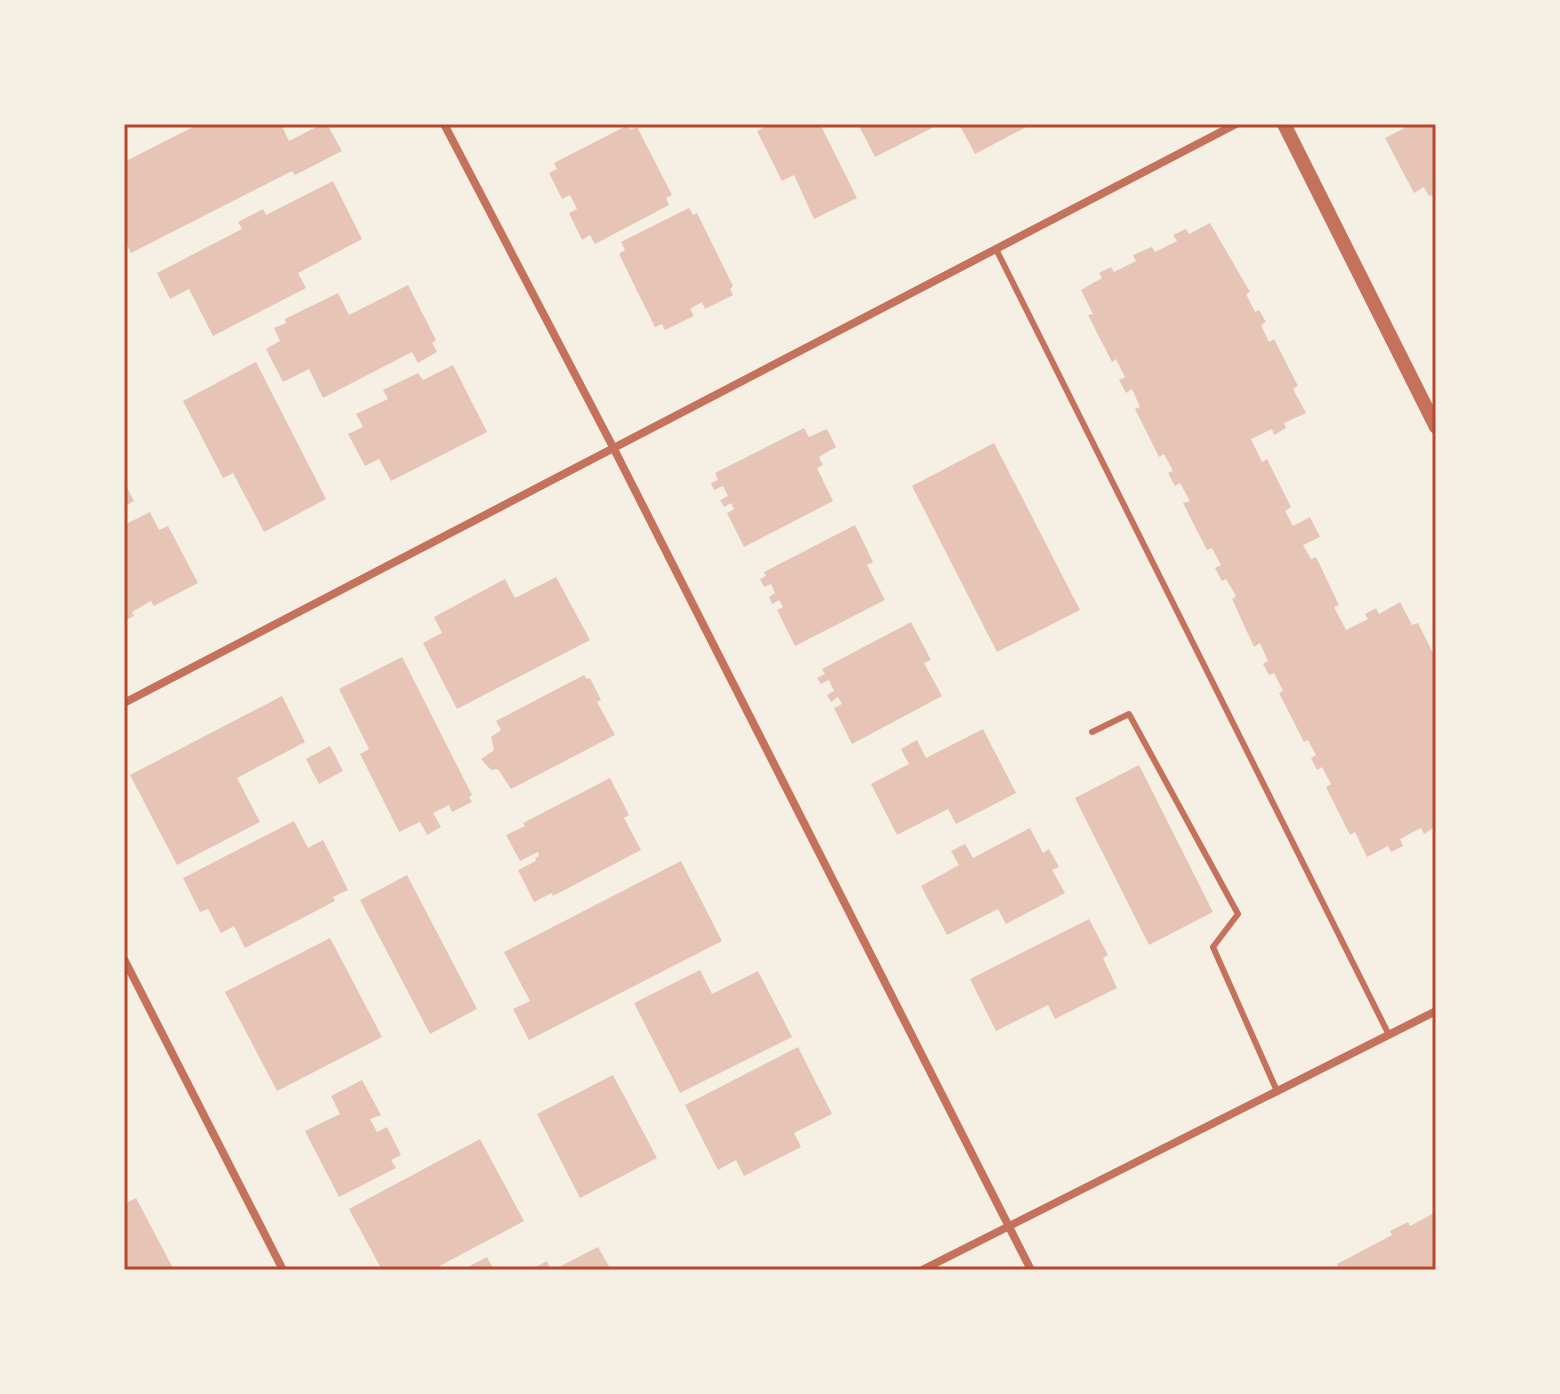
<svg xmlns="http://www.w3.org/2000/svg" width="1560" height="1394" font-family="'PT Sans Narrow',sans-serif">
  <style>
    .building { fill: #e6c5b7 }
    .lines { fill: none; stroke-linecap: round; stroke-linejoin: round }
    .service { stroke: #c5725c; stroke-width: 6 }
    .minor { stroke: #c5725c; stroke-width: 8 }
    .tertiary { stroke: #c5725c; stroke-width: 14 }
    .neatline { fill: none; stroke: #b5482f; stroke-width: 3 }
  </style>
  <rect width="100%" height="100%" fill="#f6efe4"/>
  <g class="building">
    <polygon points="199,124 281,124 289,141 322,124 327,124 342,151 295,175 292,171 131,253 124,239 124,162"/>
    <polygon points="766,124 820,124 857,198 814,219 794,175 782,181 757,131 767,126"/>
    <polygon points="858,124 940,124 875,157"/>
    <polygon points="959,124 1032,124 975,154"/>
    <polygon points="1412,124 1436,124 1436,201 1433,195 1429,196 1424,187 1414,193 1385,138"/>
    <polygon points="628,125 630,130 637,127 672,195 666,198 669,205 595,244 590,235 582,240 569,213 577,209 570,195 562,199 549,173 557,169 554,163"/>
    <polygon points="333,181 362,239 298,273 306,288 213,336 189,289 170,299 157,273 242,229 238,222 263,209 266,215"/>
    <polygon points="689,208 693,215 697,213 733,286 730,289 733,295 705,309 702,302 690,309 694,316 665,330 662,324 655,327 619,254 625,250 621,242"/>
    <polygon points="1210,223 1250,292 1246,294 1255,312 1259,310 1266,322 1261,325 1269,342 1274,339 1298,386 1293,389 1306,413 1284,423 1286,428 1274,435 1272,429 1251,439 1262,462 1267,459 1291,507 1285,511 1293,526 1310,517 1320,537 1303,545 1311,559 1316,557 1339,605 1334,607 1346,630 1368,619 1365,614 1376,608 1379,614 1400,602 1412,625 1418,623 1436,659 1436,826 1424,834 1421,828 1400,839 1403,846 1391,852 1388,846 1367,857 1355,832 1350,835 1326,787 1331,784 1322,767 1317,770 1311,758 1316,755 1308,740 1304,742 1279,693 1283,691 1274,673 1269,675 1263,664 1268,661 1260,643 1254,647 1232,599 1236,596 1226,579 1222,581 1215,568 1221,565 1212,548 1207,550 1183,503 1190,501 1180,483 1175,486 1168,473 1173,471 1164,454 1159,457 1135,409 1140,407 1132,389 1126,393 1119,380 1125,377 1116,359 1112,362 1088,315 1093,314 1081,290 1102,278 1099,273 1111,267 1114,272 1136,261 1133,255 1152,247 1155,252 1177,241 1173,235 1186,229 1189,234"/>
    <polygon points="408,285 436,340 432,343 437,352 418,363 412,352 323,398 309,369 283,382 266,349 280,341 274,328 286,323 285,319 338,293 349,315"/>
    <polygon points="256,362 326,499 264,532 233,473 223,478 183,401"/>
    <polygon points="453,365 487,432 391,481 379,459 365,466 348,434 363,427 356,414 388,399 383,390 418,373 423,380"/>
    <polygon points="804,428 809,437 827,429 836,447 819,457 823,465 817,468 833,501 744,547 727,513 734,509 731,503 724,507 720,500 728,496 723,486 714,490 711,483 718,480 715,473"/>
    <polygon points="994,443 1080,610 997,652 912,486"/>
    <polygon points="124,482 134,501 124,507"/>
    <polygon points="150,512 159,530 168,526 198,583 154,606 151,601 132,612 134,616 124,621 124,525"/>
    <polygon points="855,525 873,562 867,565 885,600 795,646 777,610 783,607 779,600 772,604 769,597 775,593 771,584 764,587 760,579 766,576 764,572"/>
    <polygon points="556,577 590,640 457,709 423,643 442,633 434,617 505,579 515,598"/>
    <polygon points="911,622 931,660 924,663 942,696 852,744 834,708 842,704 838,697 831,702 827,695 834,691 829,680 821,684 817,678 825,674 822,669"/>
    <polygon points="402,657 472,795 469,797 472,802 452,812 449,805 433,813 441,827 427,835 420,822 399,832 360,754 369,749 339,689"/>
    <polygon points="584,675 587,679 590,678 601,700 597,702 615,735 511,789 498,769 491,770 481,759 494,750 491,737 501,730 496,721"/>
    <polygon points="282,696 305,742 237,778 260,822 177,865 130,775"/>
    <polygon points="983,729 1016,793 956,824 948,809 897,835 871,784 909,764 901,749 917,740 926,758"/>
    <polygon points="330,746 343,771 319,784 306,759"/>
    <polygon points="1139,765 1213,912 1149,945 1075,798"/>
    <polygon points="610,778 629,815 624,818 641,850 553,896 552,893 534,902 518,870 536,861 535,858 539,856 538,852 520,861 506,835 525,826 523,823"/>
    <polygon points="294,821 308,848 323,840 348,890 333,897 335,901 245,948 234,926 221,933 208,909 200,912 183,878"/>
    <polygon points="1030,828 1043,853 1049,849 1059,867 1052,870 1065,893 1006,924 998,909 947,935 921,886 959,865 951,851 965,844 973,858"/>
    <polygon points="681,861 722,941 529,1040 513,1009 530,1001 504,952"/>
    <polygon points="407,875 477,1009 430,1034 360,900"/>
    <polygon points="1089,919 1108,955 1103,958 1117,988 1055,1019 1048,1005 996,1031 970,979"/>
    <polygon points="330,938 382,1037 277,1091 225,992"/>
    <polygon points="700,970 712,994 758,971 792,1037 680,1093 634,1003"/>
    <polygon points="798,1047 832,1114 794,1133 801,1147 744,1176 736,1160 718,1170 685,1105"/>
    <polygon points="613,1075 657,1158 580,1198 537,1114"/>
    <polygon points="362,1080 381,1115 370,1119 377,1132 387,1127 401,1155 391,1160 396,1168 339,1197 305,1131 340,1114 331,1096"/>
    <polygon points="480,1139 524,1221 432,1270 382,1270 349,1209"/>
    <polygon points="136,1198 174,1270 124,1270 124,1204"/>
    <polygon points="1436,1212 1436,1270 1340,1270 1337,1264 1392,1235 1390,1231 1408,1222 1410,1226"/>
    <polygon points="598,1247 611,1270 553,1270"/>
    <polygon points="487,1257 494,1270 462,1270"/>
    <polygon points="547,1261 551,1270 530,1270"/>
  </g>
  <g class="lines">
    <g class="service">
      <polyline points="996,249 1389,1035"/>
      <polyline points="1092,732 1129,714 1238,914 1213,947 1277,1091"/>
    </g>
    <g class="minor">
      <polyline points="444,124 614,449 1031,1270"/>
      <polyline points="124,703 1236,124"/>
      <polyline points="124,959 283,1270"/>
      <polyline points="922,1270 1436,1011"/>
    </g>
    <polyline class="tertiary" points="1284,124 1436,427"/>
  </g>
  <rect width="1560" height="1394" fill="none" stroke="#f6efe4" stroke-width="252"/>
  <rect x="126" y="126" width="1308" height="1142" class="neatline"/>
</svg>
